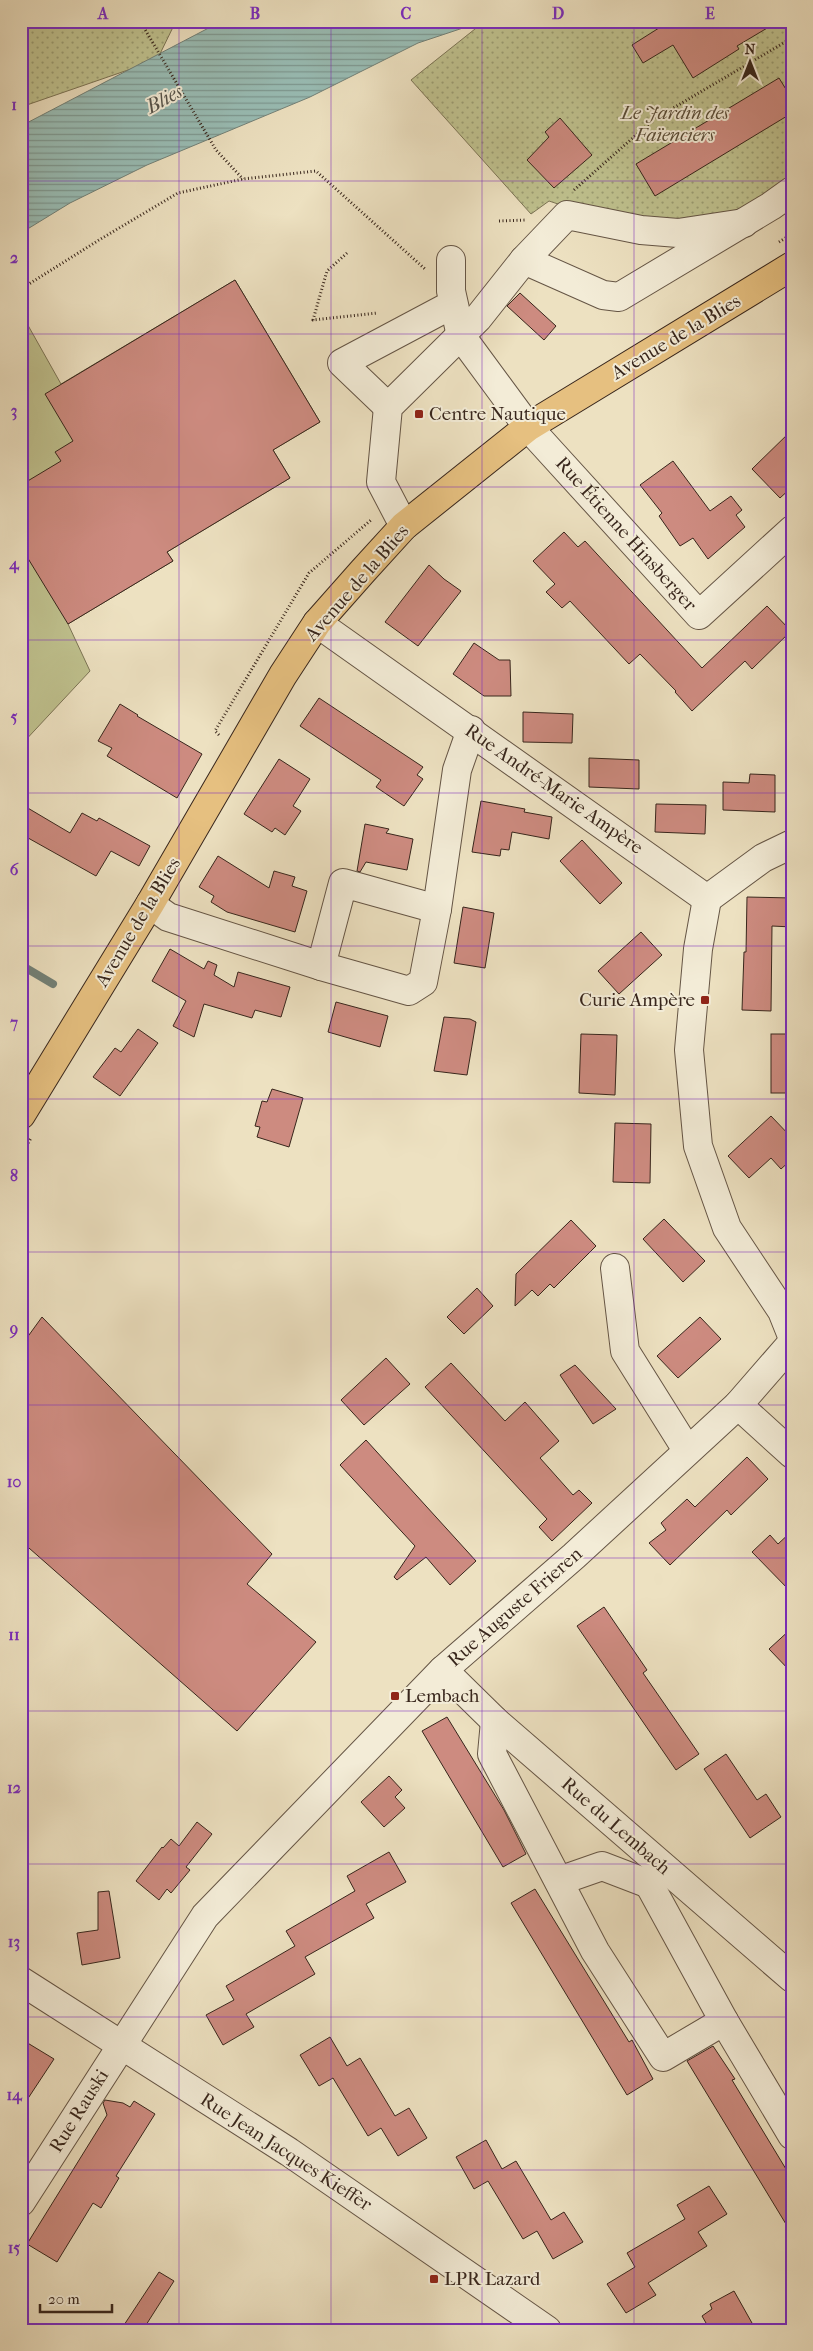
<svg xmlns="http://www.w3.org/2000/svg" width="813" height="2351" font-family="'IM FELL French Canon',serif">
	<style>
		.grass { fill: #bfc18e; stroke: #7c7455 }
		.park { fill: url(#park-dots); stroke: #7c7455 }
		.water { fill: url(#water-rules); stroke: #728178 }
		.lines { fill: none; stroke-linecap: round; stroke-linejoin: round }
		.stream { stroke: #728178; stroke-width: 8 }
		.building { fill: #cd8b80; stroke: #38261c }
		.minor-casing { stroke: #655545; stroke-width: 30 }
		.major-casing { stroke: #38261c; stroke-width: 30 }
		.path { stroke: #38261c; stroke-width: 3; stroke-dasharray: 1 2.5; stroke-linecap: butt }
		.minor { stroke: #f3ecd7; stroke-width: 28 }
		.major { stroke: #e6c080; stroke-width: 28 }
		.grid { fill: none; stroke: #7b2cbf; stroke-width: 1; stroke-opacity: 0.55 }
		.poi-dot { fill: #8f2418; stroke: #f3ecd7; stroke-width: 2 }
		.labels { text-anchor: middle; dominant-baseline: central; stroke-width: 4; stroke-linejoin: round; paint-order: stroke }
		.park-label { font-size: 19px; font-style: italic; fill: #5a4d38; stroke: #f3ecd7 }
		.street-label { font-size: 19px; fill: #38261c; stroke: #f3ecd7 }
		.poi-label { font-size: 19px; fill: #38261c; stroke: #f3ecd7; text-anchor: start }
		.water-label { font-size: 20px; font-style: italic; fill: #55534a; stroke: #f3ecd7 }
		.neatline { fill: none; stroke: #7b2cbf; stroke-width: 2 }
		.grid-label { font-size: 16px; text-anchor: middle; font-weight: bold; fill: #7b2cbf }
	</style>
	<defs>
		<pattern id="park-dots" width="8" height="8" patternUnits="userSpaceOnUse" patternTransform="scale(1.25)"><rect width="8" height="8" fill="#bfc18e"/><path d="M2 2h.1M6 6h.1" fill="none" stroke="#9c9d73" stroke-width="1.8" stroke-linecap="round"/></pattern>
		<pattern id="water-rules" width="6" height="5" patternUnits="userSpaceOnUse" patternTransform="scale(1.25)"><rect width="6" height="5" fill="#99bdb5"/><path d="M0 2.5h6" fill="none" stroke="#7e9992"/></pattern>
	</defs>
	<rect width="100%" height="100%" fill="#ede1c1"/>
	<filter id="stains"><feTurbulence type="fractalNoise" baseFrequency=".004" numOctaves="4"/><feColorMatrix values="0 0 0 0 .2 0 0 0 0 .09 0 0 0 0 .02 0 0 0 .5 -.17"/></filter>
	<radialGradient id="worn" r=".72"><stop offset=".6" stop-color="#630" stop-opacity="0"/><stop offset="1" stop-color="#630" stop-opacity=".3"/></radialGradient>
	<polygon class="grass" points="235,280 320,422 273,450 290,478 167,552 173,561 68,624 90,671 21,745 21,322 25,320 61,384"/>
	<g class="park">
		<polygon points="21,21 176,21 157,60 21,107"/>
		<polygon points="485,21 792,21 792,181 741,215 676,228 582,212 549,201 531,214 411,80"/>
	</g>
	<polygon class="water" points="222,21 484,21 418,43 310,97 147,165 70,203 21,233 21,126"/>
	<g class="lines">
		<polyline class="stream" points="21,965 53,984"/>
	</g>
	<g class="building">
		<polygon points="670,21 779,21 737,46 739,49 693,78 673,45 643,63 632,45"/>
		<polygon points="779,78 792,99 792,113 655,196 636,164"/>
		<polygon points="560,118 592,155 554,188 527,160 549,137 545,132"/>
		<polygon points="235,280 320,422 273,450 290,478 167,552 173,561 68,624 21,547 21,485 61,461 55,452 73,441 45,394"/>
		<polygon points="520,293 556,326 544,340 507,306"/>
		<polygon points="792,430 792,487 780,498 752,469"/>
		<polygon points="673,461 710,511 731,496 742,510 736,515 745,527 708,559 693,538 680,546 659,516 662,513 640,485"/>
		<polygon points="564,532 578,547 585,541 702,668 767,606 791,631 752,669 745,661 692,711 675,692 676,691 640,654 629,664 570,601 562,608 546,592 555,584 533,561"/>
		<polygon points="429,565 444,579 461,591 418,646 385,622"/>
		<polygon points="474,643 499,660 510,660 511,696 484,696 453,674"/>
		<polygon points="319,698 423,767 417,775 423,779 404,806 376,787 381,780 300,726"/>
		<polygon points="120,704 138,715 137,716 202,754 177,798 107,756 112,748 98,741"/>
		<polygon points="523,712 573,714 572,743 523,742"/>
		<polygon points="589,758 639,760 639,789 589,787"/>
		<polygon points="279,759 310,779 293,806 301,811 285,835 275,828 272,832 244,814"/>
		<polygon points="750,774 775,775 775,812 723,810 723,782 749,783"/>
		<polygon points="481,801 525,809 524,812 552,817 549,839 512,832 509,850 501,849 500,856 472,852"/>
		<polygon points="21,804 70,833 82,813 97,821 99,818 150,846 139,866 111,851 96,876 21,834"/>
		<polygon points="656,804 706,805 705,834 655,832"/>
		<polygon points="365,824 389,829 386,833 413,839 407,870 366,862 360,872 357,871"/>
		<polygon points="582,840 622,883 600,904 560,861"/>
		<polygon points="218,856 269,888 274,871 295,877 292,886 307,891 295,932 227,912 211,902 214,896 199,887"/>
		<polygon points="747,897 792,898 792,927 772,926 771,1011 742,1010 744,952 746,952"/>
		<polygon points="463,907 494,913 485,968 454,963"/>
		<polygon points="641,932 662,955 619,994 598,971"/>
		<polygon points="170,949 204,969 208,961 217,965 214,975 234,987 238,972 290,987 281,1017 255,1010 252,1018 204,1004 194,1037 173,1026 186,1001 152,981"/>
		<polygon points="336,1002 388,1016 380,1047 328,1032"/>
		<polygon points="444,1017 470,1019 476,1022 467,1075 434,1071"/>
		<polygon points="138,1029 158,1043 120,1096 93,1077 115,1048 121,1052"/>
		<polygon points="581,1034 617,1035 615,1095 579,1093"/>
		<rect x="771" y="1034" width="21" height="59"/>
		<polygon points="272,1089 303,1098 289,1147 257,1137 260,1127 255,1126 262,1101 267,1102"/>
		<polygon points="771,1116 792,1138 792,1159 781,1169 771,1158 749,1178 728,1156"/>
		<polygon points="615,1123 651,1124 650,1183 613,1182"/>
		<polygon points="664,1219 705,1261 683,1282 643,1239"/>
		<polygon points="571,1220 596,1246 554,1288 550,1284 538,1296 532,1290 515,1306 516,1274"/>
		<polygon points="477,1288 493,1306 464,1334 447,1317"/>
		<polygon points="42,1317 272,1554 247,1584 316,1642 237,1731 21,1541 21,1346"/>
		<polygon points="700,1317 721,1339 678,1378 657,1356"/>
		<polygon points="386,1358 410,1384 364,1425 341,1400"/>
		<polygon points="451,1363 505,1421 525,1402 559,1441 540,1458 573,1495 579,1490 592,1503 552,1541 539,1527 547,1519 425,1387"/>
		<polygon points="575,1365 616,1409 593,1424 560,1375"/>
		<polygon points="366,1440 476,1561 450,1585 426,1557 397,1580 394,1577 415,1546 340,1465"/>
		<polygon points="747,1457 768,1479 731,1515 727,1510 670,1565 649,1543 666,1530 661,1523 687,1499 695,1507"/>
		<polygon points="792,1531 792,1593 752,1552 770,1535 778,1544"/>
		<polygon points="604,1607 647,1670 643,1673 699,1754 676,1770 577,1626"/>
		<polygon points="792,1628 792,1673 769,1649"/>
		<polygon points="447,1717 504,1810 526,1854 503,1867 422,1731"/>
		<polygon points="726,1754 757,1800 766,1794 781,1817 750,1838 704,1769"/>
		<polygon points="389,1776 402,1790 395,1797 405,1808 384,1827 361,1802"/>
		<polygon points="197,1822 212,1834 186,1867 190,1870 171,1893 167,1889 159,1900 136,1881 162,1847 163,1848 171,1839 179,1846"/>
		<polygon points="389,1852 406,1882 366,1904 374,1918 305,1957 315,1974 246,2014 254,2027 223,2045 206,2015 234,2000 226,1986 295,1946 286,1931 355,1891 347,1876"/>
		<polygon points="535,1889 629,2042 632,2040 653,2079 627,2095 511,1903"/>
		<polygon points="109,1891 120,1958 82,1965 77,1933 98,1930 98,1892"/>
		<polygon points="330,2037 347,2066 360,2058 395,2116 409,2108 427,2138 398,2156 381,2128 368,2136 333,2078 319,2086 300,2055"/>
		<polygon points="21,2039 54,2059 21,2109"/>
		<polygon points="713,2046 735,2079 732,2080 792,2179 792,2234 687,2061"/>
		<polygon points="105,2100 123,2103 130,2107 134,2101 155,2114 116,2176 119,2178 101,2208 93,2203 57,2262 27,2244 107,2115 103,2103"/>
		<polygon points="486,2140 502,2169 516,2161 551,2220 564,2212 583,2242 553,2259 537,2231 523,2239 488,2181 474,2189 456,2157"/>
		<polygon points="709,2186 727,2214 698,2232 707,2246 648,2283 656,2295 626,2313 607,2284 635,2267 627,2253 685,2219 677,2205"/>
		<polygon points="159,2272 174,2281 146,2325 124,2325"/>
		<polygon points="734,2291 752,2323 740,2330 710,2330 702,2316 712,2309 710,2304"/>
	</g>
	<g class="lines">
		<defs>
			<g id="minor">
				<polyline points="451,260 451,291 461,336 528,427 699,615 792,530"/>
				<polyline points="524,260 603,295 619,297 771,206 792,191"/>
				<polyline points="388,407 342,363 453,304"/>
				<polyline points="404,526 381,482 388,407 478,318 524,260 567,215 641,230 678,233 744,223"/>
				<polyline points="317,623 707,899 763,858 792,844"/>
				<polyline points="707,899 698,949 689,1050 698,1146 727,1228 782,1311 792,1336"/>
				<polyline points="150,904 168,917 321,966 409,991 423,982 437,909 457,770 471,730"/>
				<polyline points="321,966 343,883 437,909"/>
				<polyline points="615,1268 625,1351 687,1450"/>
				<polyline points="738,1405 792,1454"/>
				<polyline points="443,1670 495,1721 792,1978"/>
				<polyline points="495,1721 492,1754 595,1951 663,2057 724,2021 649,1884 664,1868"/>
				<polyline points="559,1881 602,1866 649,1884"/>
				<polyline points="21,1981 289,2152 547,2330"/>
				<polyline points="724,2021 792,2135"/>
				<polyline points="21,2202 205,1916 443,1670 574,1556 738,1405 792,1343"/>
			</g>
			<polyline id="major" points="21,1115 150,904 283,675 317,623 363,571 404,526 528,427 792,266"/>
		</defs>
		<use href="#minor" class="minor-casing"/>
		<use href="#major" class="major-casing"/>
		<g class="path">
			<polyline points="140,21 216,150 243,179"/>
			<polyline points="574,190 653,120 792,38"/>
			<polyline points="499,221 527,220"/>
			<polyline points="779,242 792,234"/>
			<polyline points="347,253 327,271 313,320 377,313"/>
			<polyline points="21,289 99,240 178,193 243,179 316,171 425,269"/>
			<polyline points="219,735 215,731 309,573 371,520"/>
			<polyline points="21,1155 31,1138"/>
		</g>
		<use href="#minor" class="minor"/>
		<use href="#major" class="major"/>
	</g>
	<path class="grid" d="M179,21V2330M331,21V2330M482,21V2330M634,21V2330M21,181H792M21,334H792M21,487H792M21,640H792M21,793H792M21,946H792M21,1099H792M21,1252H792M21,1405H792M21,1558H792M21,1711H792M21,1864H792M21,2017H792M21,2170H792"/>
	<g class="poi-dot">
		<rect x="414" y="409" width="10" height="10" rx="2.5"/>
		<rect x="700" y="995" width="10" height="10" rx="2.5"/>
		<rect x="390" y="1691" width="10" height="10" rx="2.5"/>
		<rect x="429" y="2274" width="10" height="10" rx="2.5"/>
	</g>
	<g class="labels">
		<g class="park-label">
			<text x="675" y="113">Le Jardin des<tspan x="675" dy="22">Faïenciers</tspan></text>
		</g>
		<g class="street-label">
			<text transform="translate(676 337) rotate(-31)">Avenue de la Blies</text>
			<text transform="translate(626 534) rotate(48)">Rue Étienne Hinsberger</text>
			<text transform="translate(357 583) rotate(-49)">Avenue de la Blies</text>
			<text transform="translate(554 789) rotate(35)">Rue André-Marie Ampère</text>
			<text transform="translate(138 922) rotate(-59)">Avenue de la Blies</text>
			<text transform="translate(515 1607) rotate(-41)">Rue Auguste Frieren</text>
			<text transform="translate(616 1826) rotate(41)">Rue du Lembach</text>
			<text transform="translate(79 2111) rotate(-58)">Rue Rauski</text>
			<text transform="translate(286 2152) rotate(33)">Rue Jean Jacques Kieffer</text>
		</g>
		<g class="poi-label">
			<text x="429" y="414">Centre Nautique</text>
			<text x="695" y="1000" text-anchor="end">Curie Ampère</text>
			<text x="405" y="1696">Lembach</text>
			<text x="444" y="2279">LPR Lazard</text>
		</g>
		<g class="water-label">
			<text transform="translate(164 99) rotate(-29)">Blies</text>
		</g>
	</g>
	<rect width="813" height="2351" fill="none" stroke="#ede1c1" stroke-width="55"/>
	<g transform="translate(750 62)" stroke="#f3ecd7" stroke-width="4" paint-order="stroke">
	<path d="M0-4L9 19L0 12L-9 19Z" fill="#38261c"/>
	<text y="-8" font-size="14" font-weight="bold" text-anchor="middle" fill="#38261c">N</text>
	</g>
	<path d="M40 2304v8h72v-8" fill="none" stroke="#38261c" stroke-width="2.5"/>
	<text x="48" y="2304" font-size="15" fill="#38261c" stroke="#f3ecd7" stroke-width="4" paint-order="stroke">20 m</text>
	<rect x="28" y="28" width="758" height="2296" class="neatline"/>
	<g class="grid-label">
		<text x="103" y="19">A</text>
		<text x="255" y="19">B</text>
		<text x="406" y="19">C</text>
		<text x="558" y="19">D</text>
		<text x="710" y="19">E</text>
		<text x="14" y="110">1</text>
		<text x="14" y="263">2</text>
		<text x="14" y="416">3</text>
		<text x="14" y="569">4</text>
		<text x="14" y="722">5</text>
		<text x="14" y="875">6</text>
		<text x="14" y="1028">7</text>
		<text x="14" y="1181">8</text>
		<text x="14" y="1334">9</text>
		<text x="14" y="1487">10</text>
		<text x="14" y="1640">11</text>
		<text x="14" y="1793">12</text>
		<text x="14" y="1947">13</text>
		<text x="14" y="2100">14</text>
		<text x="14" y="2253">15</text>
	</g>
	<rect width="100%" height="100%" filter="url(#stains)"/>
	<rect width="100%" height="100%" fill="url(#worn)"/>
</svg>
